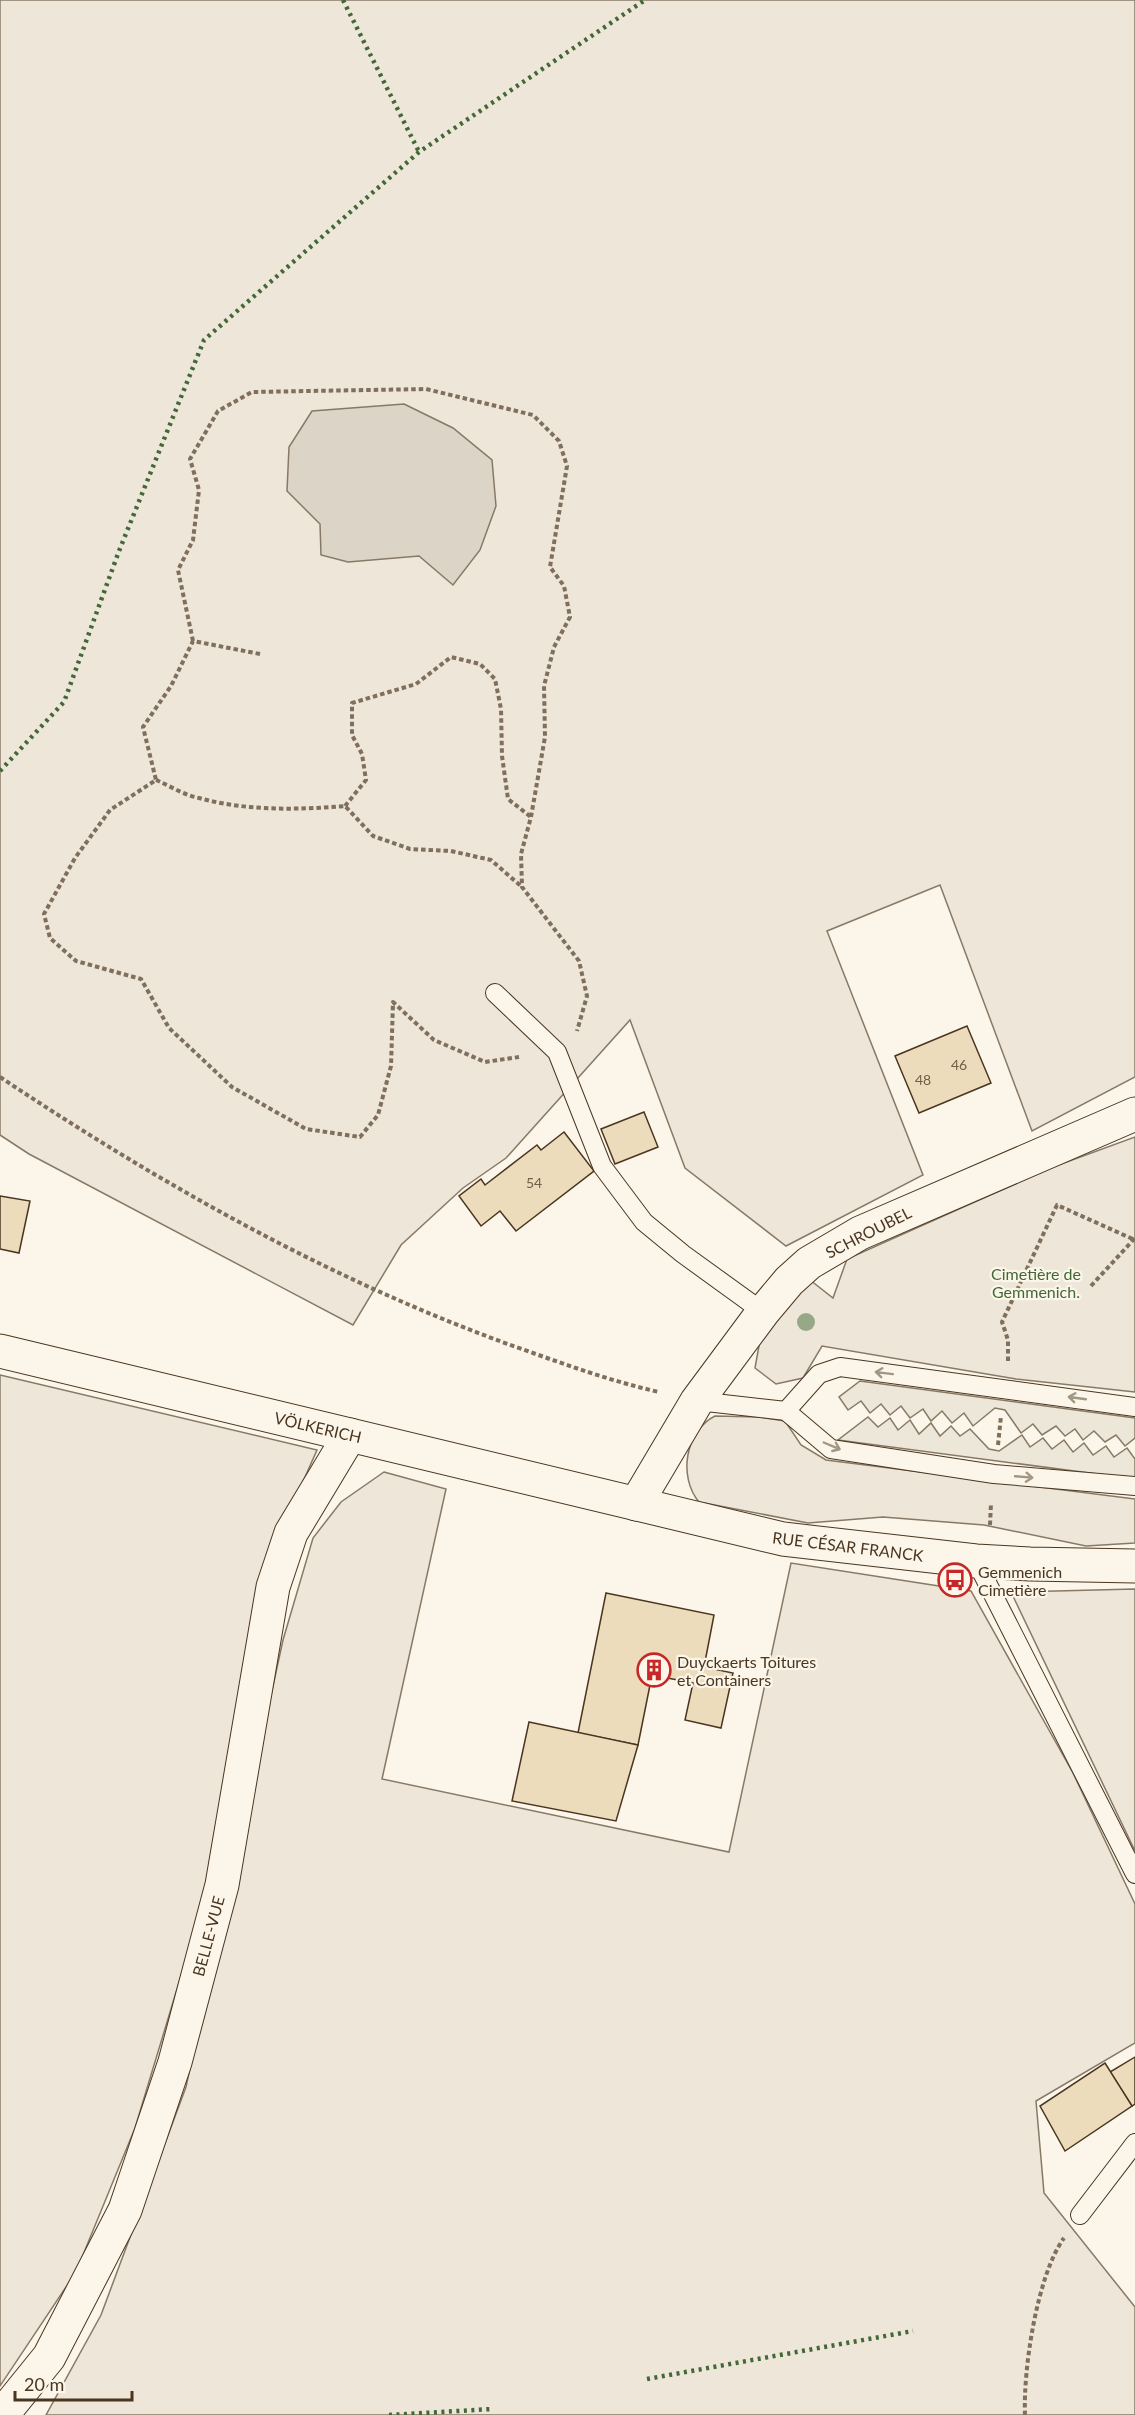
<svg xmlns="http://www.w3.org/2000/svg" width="1135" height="2415" font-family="Lato,sans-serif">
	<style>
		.green { fill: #ede6d9; stroke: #887966; stroke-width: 1.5 }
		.parking { fill: #ede7d9; stroke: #887966; stroke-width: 1.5 }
		.water { fill: #dcd4c6; stroke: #887966; stroke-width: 1.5 }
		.building { fill: #ecdcbc; stroke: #4a3520; stroke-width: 1.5 }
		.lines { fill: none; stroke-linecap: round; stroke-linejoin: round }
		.lane-casing { stroke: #4a3520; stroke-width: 20 }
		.street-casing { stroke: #4a3520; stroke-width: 35 }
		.secondary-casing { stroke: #4a3520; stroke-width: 35 }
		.path { stroke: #7f6f5c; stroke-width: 4; stroke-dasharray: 4.5 3; stroke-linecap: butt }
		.lane { stroke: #fbf6e9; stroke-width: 18 }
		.street { stroke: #fbf6e9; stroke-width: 33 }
		.secondary { stroke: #fbf6e9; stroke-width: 33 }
		.hedge { stroke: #436837; stroke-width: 4.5; stroke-dasharray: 3 4.5; stroke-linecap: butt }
		.tree { fill: #96a887 }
		.oneway { stroke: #a29684 }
		.labels { text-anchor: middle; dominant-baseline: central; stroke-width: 4.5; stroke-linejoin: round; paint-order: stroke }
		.number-label { font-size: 14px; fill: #725f47 }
		.street-label { font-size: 16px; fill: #4a3520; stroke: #fbf6e9 }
		.park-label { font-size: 16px; fill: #436837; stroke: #fbf6e9 }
		.poi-label { font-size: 16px; fill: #4a3520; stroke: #fbf6e9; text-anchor: start }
	</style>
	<rect width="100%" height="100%" fill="#fbf6e9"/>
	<g class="green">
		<polygon points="0,0 1135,0 1135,1077 1032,1131 940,885 827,931 923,1175 786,1246 685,1168 630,1020 506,1158 463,1188 401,1245 353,1325 29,1154 0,1135"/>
		<polygon points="1135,1137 1135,1392 1016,1379 822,1346 803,1378 776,1384 755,1368 760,1340 810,1280 833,1298 847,1259 1053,1167"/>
		<polygon points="0,1375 317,1450 273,1549 213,1870 135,2128 76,2272 0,2386"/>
		<path d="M715,1416L759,1417L785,1421L801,1445L826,1460L1135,1499V1543L1086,1546L984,1525L883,1517L808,1523L699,1502C678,1477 685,1431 715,1416Z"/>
		<polygon points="384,1472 446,1489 382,1779 729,1852 791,1563 971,1591 1073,1773 1135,1904 1135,2043 1036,2101 1044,2193 1135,2307 1135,2415 46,2415 101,2315 186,2087 283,1640 313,1538 341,1502"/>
		<polygon points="1135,1589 1135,1851 1011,1592"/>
	</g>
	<g class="parking">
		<polygon points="860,1381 1135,1418 1135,1438 1125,1446 1116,1435 1105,1442 1094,1431 1083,1440 1075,1429 1065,1436 1056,1426 1042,1435 1033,1424 1021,1433 1005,1410 995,1408 973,1426 964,1413 952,1423 942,1411 931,1421 923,1409 910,1418 901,1406 890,1415 881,1404 870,1413 861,1401 848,1410 839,1397"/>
		<polygon points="868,1417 878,1427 890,1418 898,1430 910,1420 919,1434 931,1423 940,1436 951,1426 960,1436 970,1429 989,1449 999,1451 1022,1435 1030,1447 1043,1438 1052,1449 1064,1440 1073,1452 1084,1443 1093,1455 1106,1446 1114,1457 1127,1448 1135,1459 1135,1479 838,1440"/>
	</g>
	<polygon class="water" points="404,404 453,428 492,460 496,506 480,550 453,585 419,556 348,562 321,555 320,524 287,491 289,447 312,411"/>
	<g class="building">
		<polygon points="967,1026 991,1083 919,1113 895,1056"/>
		<polygon points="644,1112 658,1147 615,1164 601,1129"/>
		<polygon points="564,1132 594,1171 516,1231 500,1211 481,1226 459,1196 481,1179 485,1185 537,1145 541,1150"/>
		<polygon points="0,1196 30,1201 19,1253 0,1249"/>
		<polygon points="606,1593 714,1615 704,1667 733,1673 721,1728 685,1720 693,1683 652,1675 638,1745 578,1733"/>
		<polygon points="529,1722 638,1745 616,1821 512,1801"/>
		<polygon points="1135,2057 1135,2104 1132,2106 1110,2072"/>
		<polygon points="1105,2063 1132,2106 1065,2151 1040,2106"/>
	</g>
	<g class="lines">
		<defs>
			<g id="lane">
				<polyline points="495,993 557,1052 602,1166 644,1222 683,1254 763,1312"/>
				<polyline points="697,1401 786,1411 831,1449 994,1474 1135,1486"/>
				<polyline points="786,1411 819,1374 840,1367 1135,1407"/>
				<polyline points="976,1561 1135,1874"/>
				<polyline points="1080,2215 1135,2143"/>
			</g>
			<g id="street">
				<polyline points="636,1504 697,1401 763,1312 789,1281 809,1263 860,1233 1135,1114"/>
				<polyline points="2,2415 49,2357 125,2210 175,2062 222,1885 273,1587 291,1533 350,1435"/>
			</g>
			<polyline id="secondary" points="0,1351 783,1539 976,1561 1030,1564 1135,1566"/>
		</defs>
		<use href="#lane" class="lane-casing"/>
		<use href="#street" class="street-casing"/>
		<use href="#secondary" class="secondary-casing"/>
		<g class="path">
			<polyline points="193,641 178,570 193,540 199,490 190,459 218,411 252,392 426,389 533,415 559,441 567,466 550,567 564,586 570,617 554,647 544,686 545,737 531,817 521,854 522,887 579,961 587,996 577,1031"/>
			<polyline points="260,654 193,641 171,686 143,727 156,780 110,810 75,858 44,914 50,938 76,961 141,979 169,1028 232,1087 306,1129 360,1137 378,1115 391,1066 393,1002 434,1040 485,1062 519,1057"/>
			<path d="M156,780C170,786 184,795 199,798C246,811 297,810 345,806L373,836L410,849L451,851L491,860L522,887"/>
			<polyline points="345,806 366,780 362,754 352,735 352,703 416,684 451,657 480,664 495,679 501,709 502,756 508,799 531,817"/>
			<path d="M0,1077C162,1185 332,1281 516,1347C564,1364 610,1381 659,1392"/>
			<polyline points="1091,1286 1135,1238"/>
			<polyline points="1008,1361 1008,1340 1002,1322 1057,1205 1135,1240"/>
			<polyline points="998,1445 1001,1416"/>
			<polyline points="990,1525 991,1503"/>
			<path d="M1025,2415C1023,2370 1037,2275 1064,2238"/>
		</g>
		<use href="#lane" class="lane"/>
		<use href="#street" class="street"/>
		<use href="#secondary" class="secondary"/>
		<g class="hedge">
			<polyline points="343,0 419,152"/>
			<polyline points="0,771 64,702 119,551 204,340 419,152 645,0"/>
			<polyline points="647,2379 913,2331"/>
			<polyline points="389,2415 492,2409"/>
		</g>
	</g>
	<circle class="tree" cx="806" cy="1322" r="9"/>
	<defs><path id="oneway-shaft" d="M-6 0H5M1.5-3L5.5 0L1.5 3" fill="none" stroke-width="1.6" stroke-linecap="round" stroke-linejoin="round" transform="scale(1.5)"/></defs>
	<g class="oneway">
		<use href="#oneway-shaft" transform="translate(884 1373) rotate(-173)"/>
		<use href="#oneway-shaft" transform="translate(1077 1398) rotate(-172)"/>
		<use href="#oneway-shaft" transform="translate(832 1446) rotate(23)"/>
		<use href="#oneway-shaft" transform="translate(1024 1477) rotate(5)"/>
	</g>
	<defs>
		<symbol id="bus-ring" viewBox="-11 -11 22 22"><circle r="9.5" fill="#fbf6e9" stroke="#c62828" stroke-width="1.5"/><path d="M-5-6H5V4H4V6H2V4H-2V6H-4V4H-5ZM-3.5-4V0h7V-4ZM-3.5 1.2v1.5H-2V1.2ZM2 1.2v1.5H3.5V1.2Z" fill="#c62828"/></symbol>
		<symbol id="building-ring" viewBox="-11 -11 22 22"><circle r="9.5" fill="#fbf6e9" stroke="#c62828" stroke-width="1.5"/><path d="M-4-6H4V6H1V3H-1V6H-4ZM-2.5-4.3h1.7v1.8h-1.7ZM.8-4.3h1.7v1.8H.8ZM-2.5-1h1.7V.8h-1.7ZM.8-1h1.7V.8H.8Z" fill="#c62828"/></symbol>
	</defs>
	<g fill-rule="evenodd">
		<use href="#bus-ring" x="936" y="1561" width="38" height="38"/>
		<use href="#building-ring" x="635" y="1651" width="38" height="38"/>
	</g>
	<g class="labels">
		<g class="number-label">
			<text x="959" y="1064">46</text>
			<text x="923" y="1079">48</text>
			<text x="534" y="1182">54</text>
		</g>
		<g class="street-label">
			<text transform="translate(868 1232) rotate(-27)">SCHROUBEL</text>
			<text transform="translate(318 1427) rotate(13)">VÖLKERICH</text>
			<text transform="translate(848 1546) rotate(7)">RUE CÉSAR FRANCK</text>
			<text transform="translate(208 1936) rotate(-75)">BELLE-VUE</text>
		</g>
		<g class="park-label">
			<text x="1036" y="1273">Cimetière de<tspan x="1036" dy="18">Gemmenich.</tspan></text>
		</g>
		<g class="poi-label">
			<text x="978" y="1571">Gemmenich<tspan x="978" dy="18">Cimetière</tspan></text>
			<text x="677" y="1661">Duyckaerts Toitures<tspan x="677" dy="18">et Containers</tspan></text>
		</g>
	</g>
	<path d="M15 2391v9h117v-9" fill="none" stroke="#4a3520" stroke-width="3"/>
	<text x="24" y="2391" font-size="18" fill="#4a3520" stroke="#fbf6e9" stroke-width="4.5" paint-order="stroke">20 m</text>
</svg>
